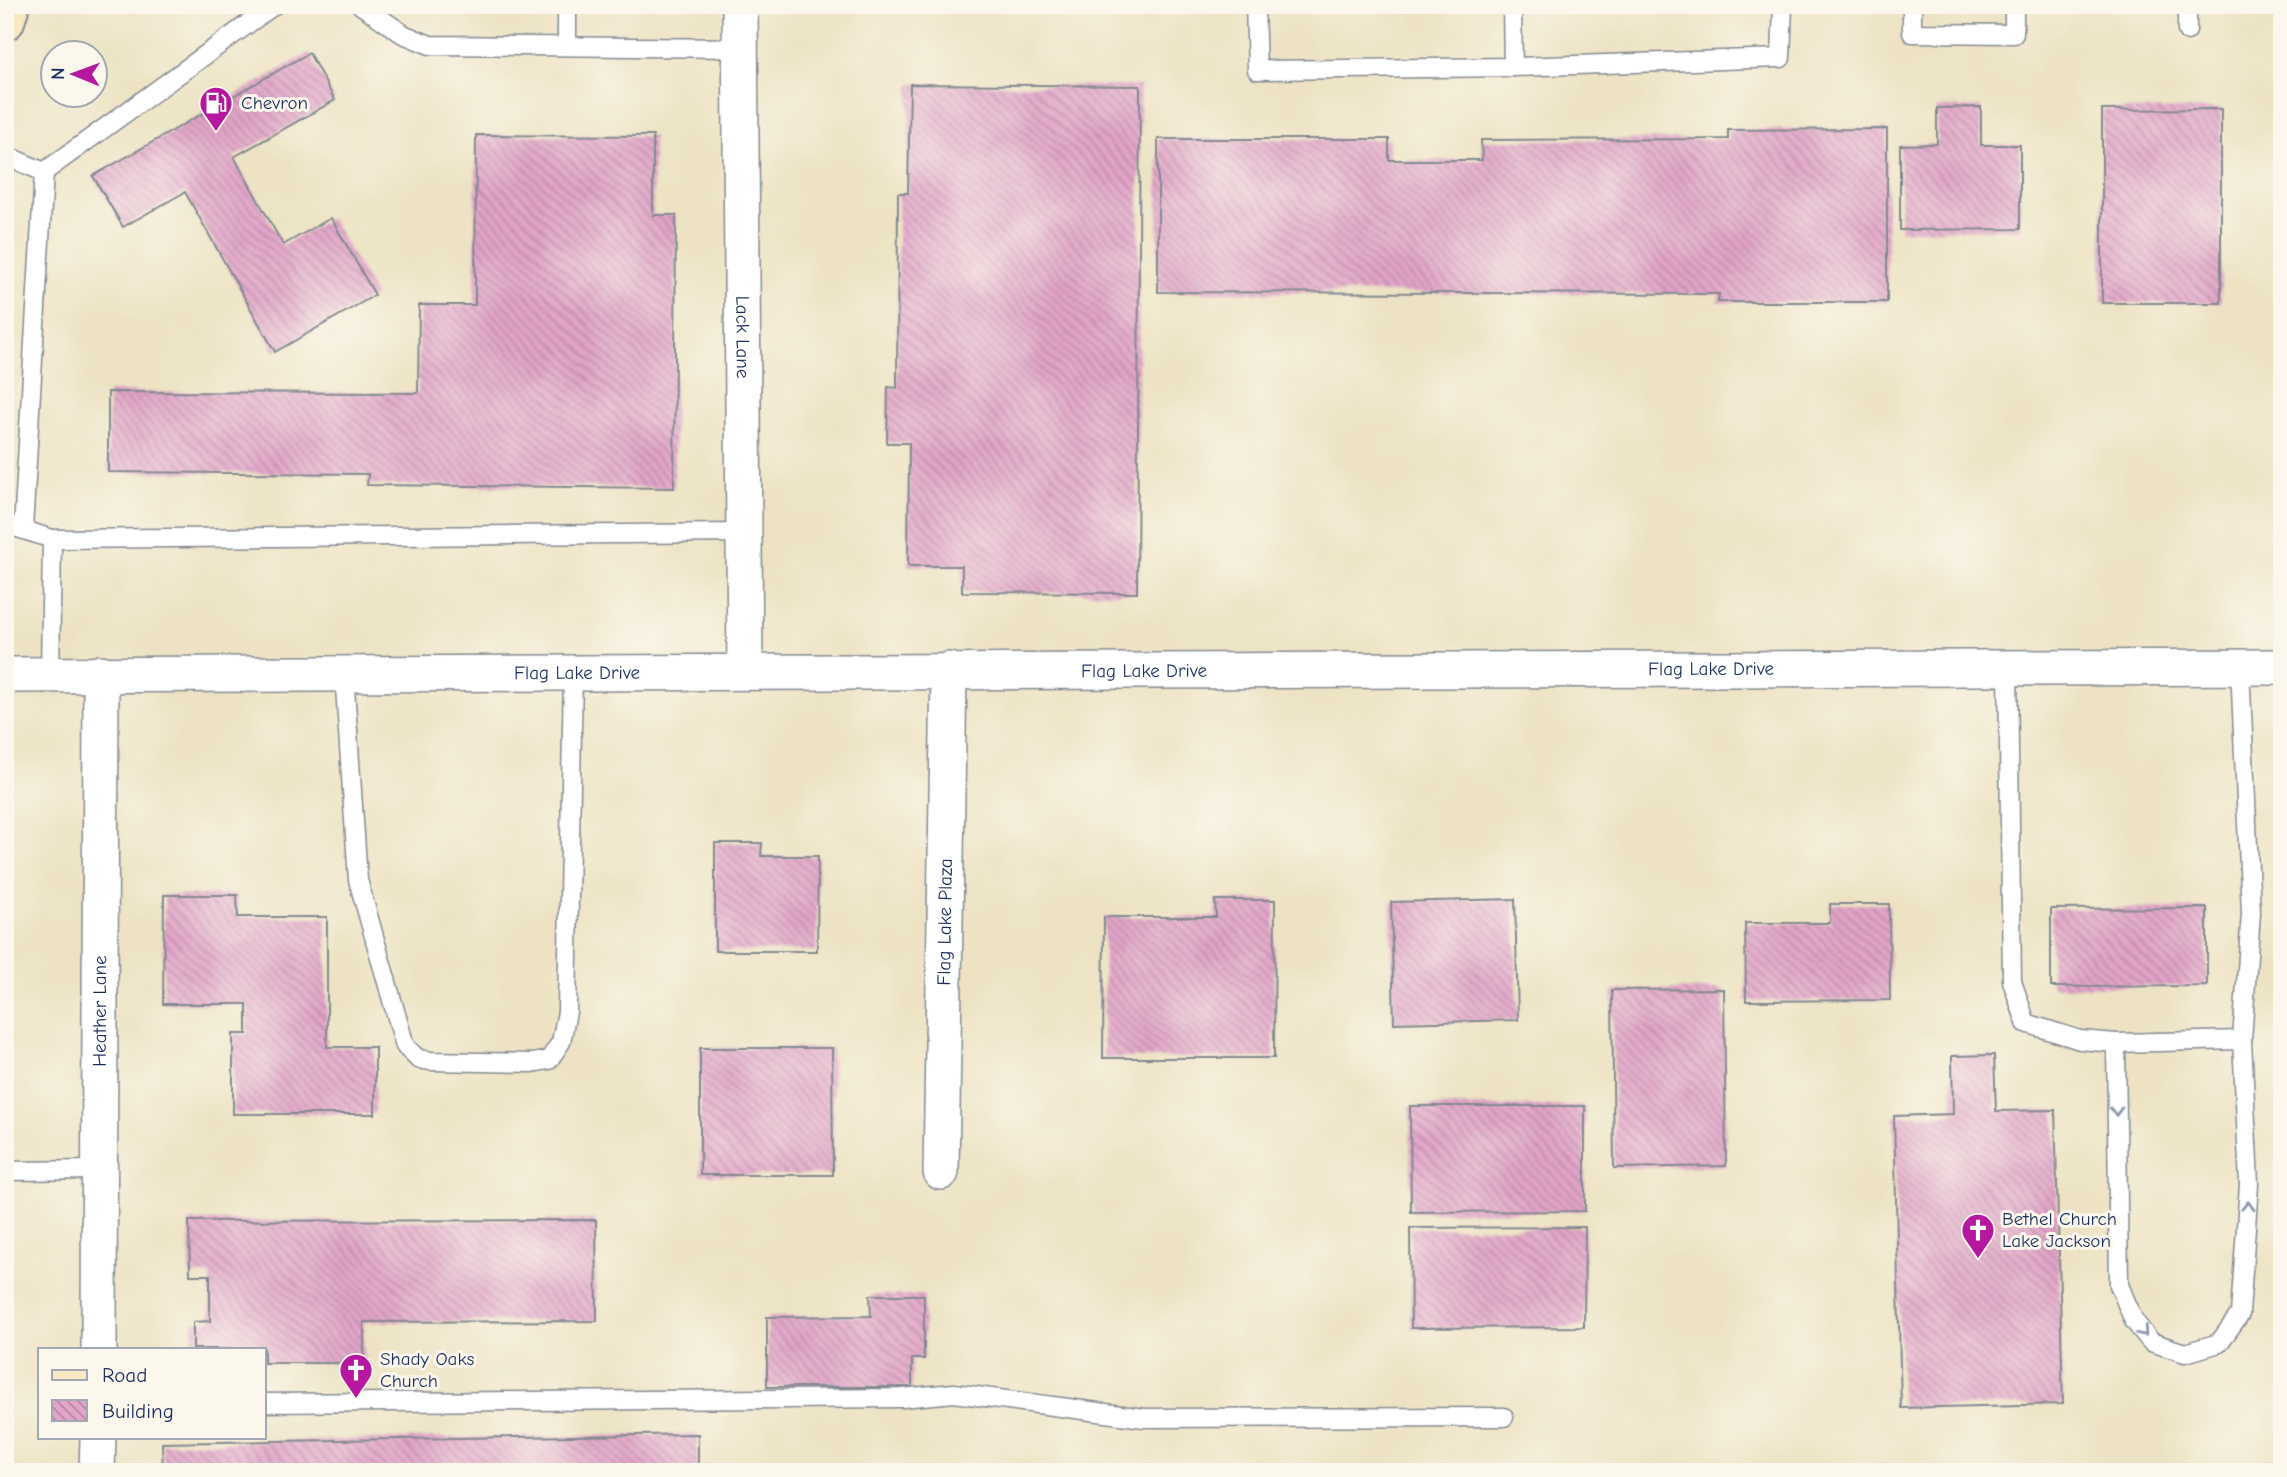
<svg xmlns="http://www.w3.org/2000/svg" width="2287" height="1477" font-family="'Comic Neue',sans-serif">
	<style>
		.building { fill: url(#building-back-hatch) }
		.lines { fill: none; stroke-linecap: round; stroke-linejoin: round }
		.lane-casing { stroke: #848991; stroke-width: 21 }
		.street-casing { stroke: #848991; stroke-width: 38 }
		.secondary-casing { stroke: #848991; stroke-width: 42 }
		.lane { stroke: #fff; stroke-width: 18 }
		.street { stroke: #fff; stroke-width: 35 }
		.secondary { stroke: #fae7c3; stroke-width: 38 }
		.oneway { stroke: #8d97ae }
		.labels { text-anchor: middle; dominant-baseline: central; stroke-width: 6; stroke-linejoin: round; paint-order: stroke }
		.poi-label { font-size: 19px; fill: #1b2f5e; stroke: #fbf7ec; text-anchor: start }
		.street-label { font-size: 19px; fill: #1b2f5e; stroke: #fbf7ec }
	</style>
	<defs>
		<pattern id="building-back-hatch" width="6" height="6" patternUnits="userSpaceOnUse" patternTransform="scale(1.75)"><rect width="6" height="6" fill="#e2a4c7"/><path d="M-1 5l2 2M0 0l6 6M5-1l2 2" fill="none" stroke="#b686a5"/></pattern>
	</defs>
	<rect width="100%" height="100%" fill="#fbf7ec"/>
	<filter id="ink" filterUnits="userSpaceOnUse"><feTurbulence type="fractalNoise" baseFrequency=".0143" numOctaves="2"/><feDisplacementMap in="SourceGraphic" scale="14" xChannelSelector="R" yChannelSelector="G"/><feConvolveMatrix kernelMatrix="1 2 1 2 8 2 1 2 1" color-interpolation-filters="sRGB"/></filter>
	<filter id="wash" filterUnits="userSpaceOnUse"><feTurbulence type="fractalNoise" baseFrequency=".00686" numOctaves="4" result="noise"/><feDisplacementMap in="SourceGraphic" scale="28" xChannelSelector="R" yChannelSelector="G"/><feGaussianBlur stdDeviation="1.57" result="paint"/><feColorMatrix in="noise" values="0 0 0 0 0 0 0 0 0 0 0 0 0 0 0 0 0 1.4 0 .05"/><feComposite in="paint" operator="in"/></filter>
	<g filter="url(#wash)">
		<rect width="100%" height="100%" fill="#ede3c4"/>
		<g id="blocks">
			<g class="building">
				<polygon points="309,53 335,100 234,157 283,245 331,218 375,295 275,352 185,192 123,227 93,176"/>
				<polygon points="910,84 1140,86 1137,593 962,592 962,566 908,566 909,443 887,443 888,387 897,388 898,193 908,193"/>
				<polygon points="1981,107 1981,145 2020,145 2020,229 1900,230 1900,145 1937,144 1937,108"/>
				<polygon points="2221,109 2221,303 2102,303 2102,110"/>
				<polygon points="1887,129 1887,302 1718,302 1719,294 1158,292 1158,139 1389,139 1389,160 1482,160 1481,140 1728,139 1728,130"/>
				<polygon points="476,135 653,136 653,215 676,215 674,488 367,485 368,474 108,472 108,392 418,393 419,305 475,305"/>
				<polygon points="715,843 762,843 761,856 818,856 817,951 715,951"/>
				<polygon points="164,895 237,895 238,917 327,917 327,1047 375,1047 375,1114 233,1114 233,1034 247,1034 247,1004 163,1004"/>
				<polygon points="1515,899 1518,1020 1394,1023 1391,902"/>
				<polygon points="1215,900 1275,900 1274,1058 1103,1058 1104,917 1216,917"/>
				<polygon points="1830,904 1889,904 1890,1000 1746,1001 1745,923 1830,923"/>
				<polygon points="2207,908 2207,986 2051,987 2051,909"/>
				<polygon points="1724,989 1726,1166 1614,1168 1612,990"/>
				<polygon points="700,1048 832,1048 833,1175 700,1175"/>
				<polygon points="1994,1055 1996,1111 2055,1110 2063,1404 1901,1408 1894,1116 1953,1114 1952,1056"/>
				<polygon points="1410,1106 1585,1106 1585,1211 1411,1212"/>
				<polygon points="596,1220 597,1321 364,1322 364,1363 264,1363 264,1349 193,1349 193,1322 210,1321 210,1275 190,1275 189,1221"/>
				<polygon points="1585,1227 1584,1327 1411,1328 1410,1228"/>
				<polygon points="870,1295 924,1295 924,1359 912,1359 912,1387 767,1387 767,1317 871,1316"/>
				<polygon points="698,1434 698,1472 163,1472 162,1443"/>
			</g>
		</g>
	</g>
	<g filter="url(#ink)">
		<use href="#blocks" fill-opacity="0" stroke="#848991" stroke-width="2"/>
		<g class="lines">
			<defs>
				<g id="lane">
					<polyline points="361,5 403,34 430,45 741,48"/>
					<polyline points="1255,5 1257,70 1513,67 1512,5"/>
					<polyline points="1912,5 1912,33 2014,34 2014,5"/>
					<polyline points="2187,31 2187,5"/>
					<polyline points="567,46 567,5"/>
					<polyline points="1513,67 1781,58 1783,5"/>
					<polyline points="5,155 44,172 23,529"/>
					<polyline points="44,172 274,5"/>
					<polyline points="5,524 52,539 744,533"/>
					<polyline points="2008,668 2012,981 2026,1023 2080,1040 2116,1043 2242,1040 2251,913 2240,667"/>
					<polyline points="344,672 358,880 405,1046 418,1059 431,1061 532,1063 549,1060 561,1042 567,1012 573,672"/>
					<polyline points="50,674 52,539"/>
					<polyline points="2116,1043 2119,1285 2134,1321 2151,1342 2185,1353 2219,1343 2240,1314 2249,1184 2242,1040"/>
					<polyline points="5,1171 100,1170"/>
					<polyline points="264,1403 902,1398 954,1393 1144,1418 1504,1417"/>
				</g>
				<g id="street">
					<path id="s1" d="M740,5L745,671"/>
					<path id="s2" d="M5,675L2282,667"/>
					<path id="s3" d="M941,1172L949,670"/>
					<path id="s4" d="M99,1349L101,673"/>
					<polyline points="97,1472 98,1437"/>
				</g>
				<polyline id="secondary" points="5,21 10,5"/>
			</defs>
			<use href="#lane" class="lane-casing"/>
			<use href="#street" class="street-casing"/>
			<use href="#secondary" class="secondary-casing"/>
			<use href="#lane" class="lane"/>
			<use href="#street" class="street"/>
			<use href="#secondary" class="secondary"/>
		</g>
		<defs><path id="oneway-chevron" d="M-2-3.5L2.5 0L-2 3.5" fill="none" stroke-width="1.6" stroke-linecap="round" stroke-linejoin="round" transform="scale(1.75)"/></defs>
		<g class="oneway">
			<use href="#oneway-chevron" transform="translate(2116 1111) rotate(89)"/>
			<use href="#oneway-chevron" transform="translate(2248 1206) rotate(-88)"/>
			<use href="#oneway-chevron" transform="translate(2143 1332) rotate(49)"/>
		</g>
	</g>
	<defs>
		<symbol id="fuel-pin" viewBox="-11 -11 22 30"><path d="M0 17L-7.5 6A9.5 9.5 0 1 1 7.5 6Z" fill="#b5179e" stroke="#fbf7ec"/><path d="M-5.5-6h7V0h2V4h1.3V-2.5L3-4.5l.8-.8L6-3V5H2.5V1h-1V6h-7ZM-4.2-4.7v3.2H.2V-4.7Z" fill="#fff"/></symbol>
		<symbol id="church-pin" viewBox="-11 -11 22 30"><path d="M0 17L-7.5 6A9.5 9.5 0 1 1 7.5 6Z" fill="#b5179e" stroke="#fbf7ec"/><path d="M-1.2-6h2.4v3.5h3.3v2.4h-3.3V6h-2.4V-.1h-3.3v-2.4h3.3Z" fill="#fff"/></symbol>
	</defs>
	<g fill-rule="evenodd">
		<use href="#fuel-pin" x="197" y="84" width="38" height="52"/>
		<use href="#church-pin" x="1959" y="1211" width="38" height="52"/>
		<use href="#church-pin" x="337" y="1351" width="38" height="52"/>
	</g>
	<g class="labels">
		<g class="poi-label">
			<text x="241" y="103">Chevron</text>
			<text x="2002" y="1219">Bethel Church<tspan x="2002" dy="22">Lake Jackson</tspan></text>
			<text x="380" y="1359">Shady Oaks<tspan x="380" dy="22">Church</tspan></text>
		</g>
		<g class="street-label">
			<text stroke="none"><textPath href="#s1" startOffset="332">Lack Lane</textPath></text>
			<text stroke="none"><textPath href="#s2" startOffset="1706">Flag Lake Drive</textPath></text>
			<text stroke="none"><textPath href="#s2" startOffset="1139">Flag Lake Drive</textPath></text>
			<text stroke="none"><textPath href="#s2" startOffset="572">Flag Lake Drive</textPath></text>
			<text stroke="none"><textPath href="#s3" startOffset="250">Flag Lake Plaza</textPath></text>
			<text stroke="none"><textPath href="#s4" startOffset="338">Heather Lane</textPath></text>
		</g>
	</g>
	<rect width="2287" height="1477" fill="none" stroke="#fbf7ec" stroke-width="28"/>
	<rect x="38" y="1348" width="228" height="91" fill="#fbf7ec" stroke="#a1a7b3" stroke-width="2"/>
	<rect x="52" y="1370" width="35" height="10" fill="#fae7c3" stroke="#a1a7b3" stroke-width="2"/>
	<text x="102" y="1382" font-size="21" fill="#1b2f5e">Road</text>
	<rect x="52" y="1400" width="35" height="21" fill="url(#building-back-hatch)" stroke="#a1a7b3" stroke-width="2"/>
	<text x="102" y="1418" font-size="21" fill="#1b2f5e">Building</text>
	<g transform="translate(74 74) rotate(271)"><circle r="33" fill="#fbf7ec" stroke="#a1a7b3" stroke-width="2"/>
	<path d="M0-5L12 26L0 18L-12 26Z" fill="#b5179e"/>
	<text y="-10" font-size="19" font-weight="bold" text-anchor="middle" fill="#1b2f5e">N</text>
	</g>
</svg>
